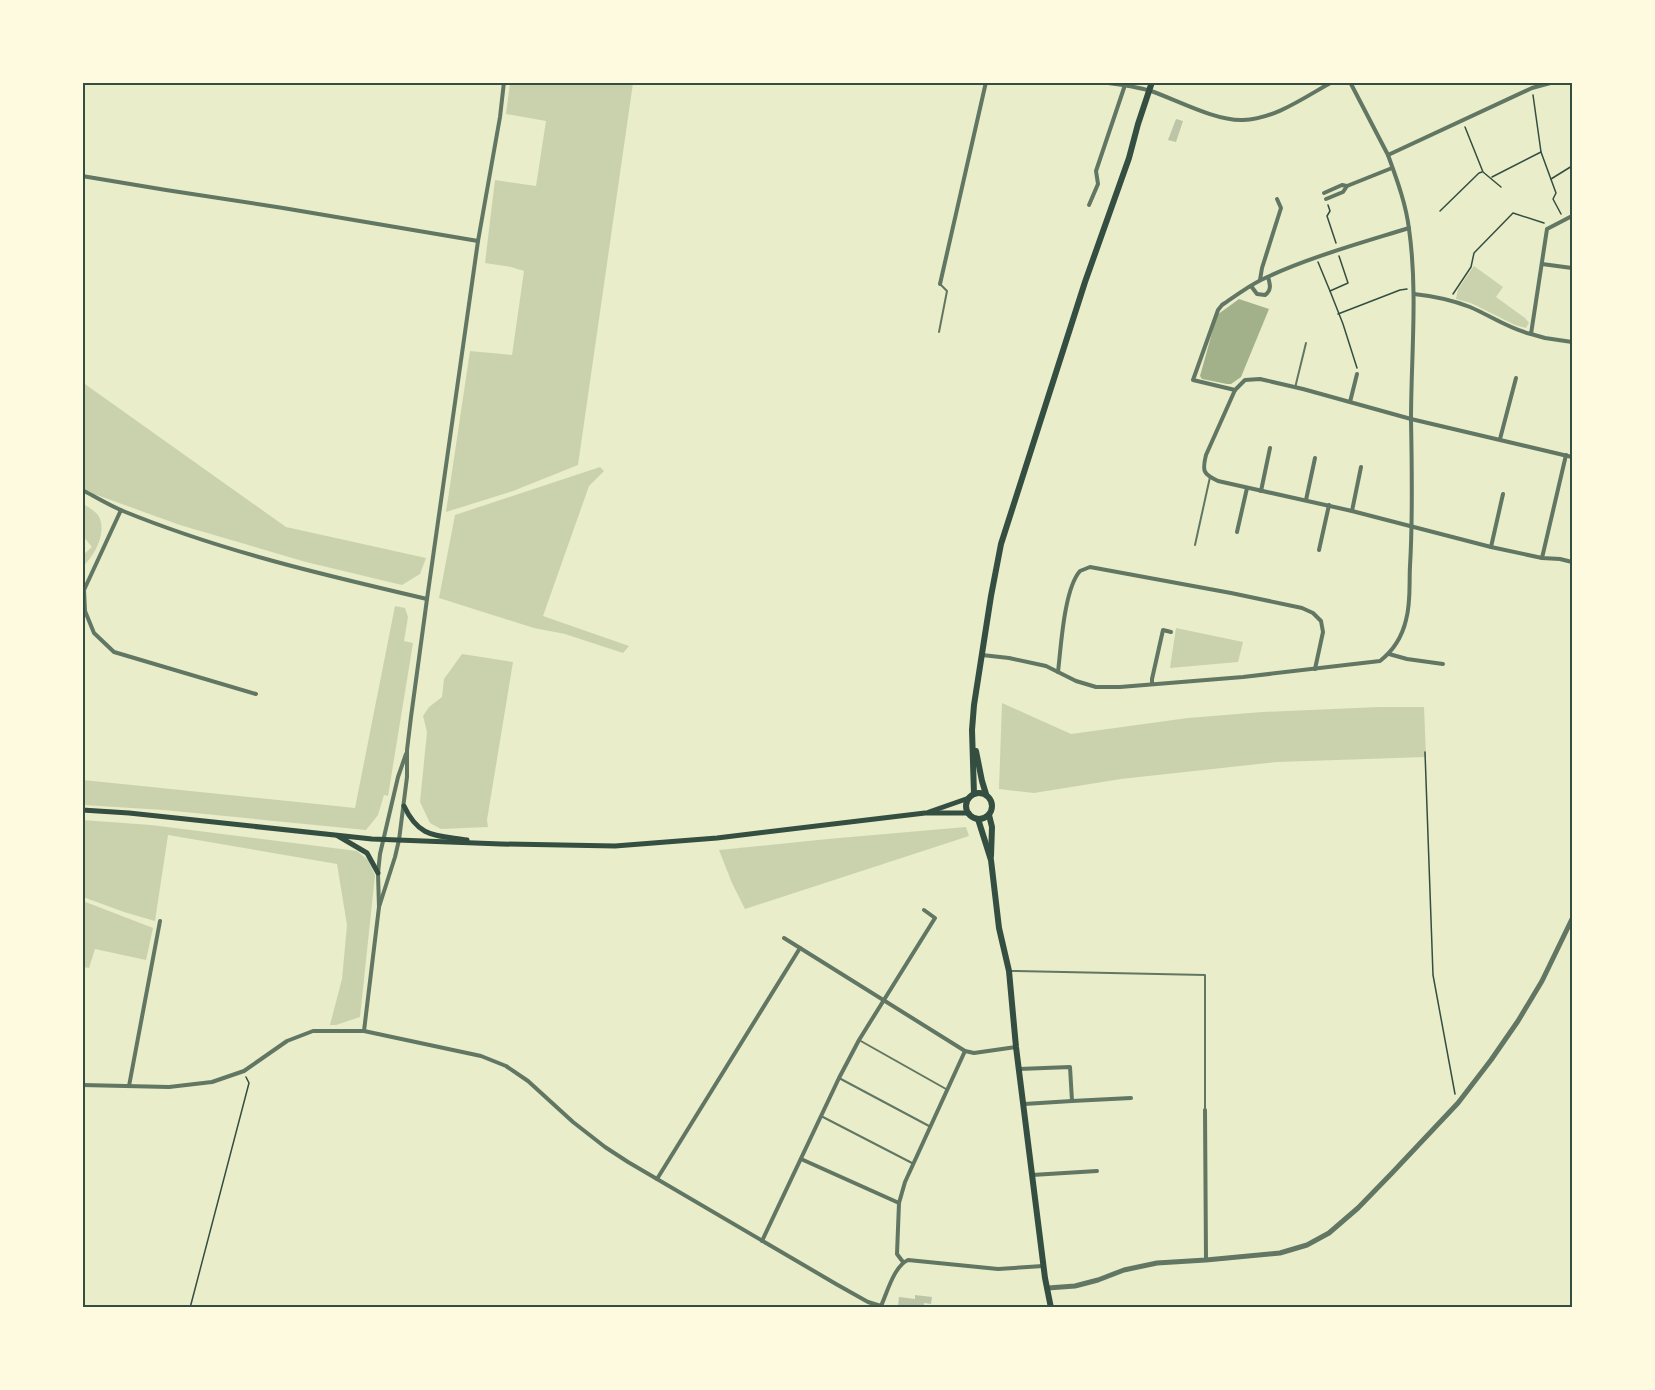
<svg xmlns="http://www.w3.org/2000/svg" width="1655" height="1390" font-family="'Sofia Sans Condensed',sans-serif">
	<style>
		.green { fill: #cad2ad }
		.water { fill: #a3b18a }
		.building { fill: #bcc5a7 }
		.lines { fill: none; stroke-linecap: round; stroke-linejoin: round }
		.path { stroke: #344e41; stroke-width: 1.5 }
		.service { stroke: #617663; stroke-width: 2 }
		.minor { stroke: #617663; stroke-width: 4 }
		.tertiary { stroke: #617663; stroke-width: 5 }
		.secondary { stroke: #344e41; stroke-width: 5 }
		.primary { stroke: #344e41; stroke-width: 6 }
		.neatline { fill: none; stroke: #344e41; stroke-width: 2 }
	</style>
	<rect width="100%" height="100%" fill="#e9edc9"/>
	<g class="green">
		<polygon points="510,83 633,83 578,465 513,491 446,512 470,351 512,355 524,271 511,267 485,263 495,180 536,186 546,121 506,114"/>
		<polygon points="1474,266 1503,287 1496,297 1525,318 1529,323 1526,328 1515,325 1471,303 1456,299 1458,289"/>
		<polygon points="82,382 286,527 426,558 420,574 402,585 306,562 180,525 83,490"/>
		<polygon points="600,467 604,471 589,486 543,616 629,646 623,653 565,634 534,628 439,598 455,515"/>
		<path d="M83,504C88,507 94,510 98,515C108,531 95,555 83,566V555L92,547L83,536Z"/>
		<polygon points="395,606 405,608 408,617 404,641 413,643 388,796 384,795 378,815 366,830 164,810 83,805 83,780 355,808"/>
		<polygon points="1176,628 1243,642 1238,662 1170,668"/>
		<polygon points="462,654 513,662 487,820 488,827 441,829 430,823 420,802 427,732 423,716 429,707 442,697 444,679"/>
		<polygon points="1002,703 1071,734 1188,718 1262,712 1379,707 1424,707 1426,757 1277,762 1121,779 1034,793 999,789"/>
		<polygon points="82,820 151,825 357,851 368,860 375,875 360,1017 336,1025 330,1025 342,979 347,925 337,864 168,835 155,921 124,912 83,897"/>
		<polygon points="966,827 969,836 745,909 732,883 719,850 828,839"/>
		<polygon points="83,901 153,928 146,960 95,949 89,968 83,967"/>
	</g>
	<polygon class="water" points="1239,299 1269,309 1241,377 1231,384 1227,384 1202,379 1200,376 1217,315"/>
	<g class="building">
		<polygon points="1176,119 1183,121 1176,142 1168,140"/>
		<polygon points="915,1295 932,1297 931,1304 924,1303 924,1308 898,1307 899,1297 915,1299"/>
	</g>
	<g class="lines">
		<g class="path">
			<polyline points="1533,95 1541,152 1556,193 1553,199 1561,214"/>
			<polyline points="1465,127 1483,172 1501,187"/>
			<polyline points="1492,177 1541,152"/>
			<polyline points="1551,179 1572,166"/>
			<polyline points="1328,205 1330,211 1327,216 1336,243"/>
			<polyline points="1440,211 1479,173 1482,172"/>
			<polyline points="1339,256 1348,283 1330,291 1343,324 1357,368"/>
			<polyline points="1318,262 1330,291"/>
			<polyline points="1453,294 1471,267 1474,253 1513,213 1544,223"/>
			<polyline points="1338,314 1400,290 1407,289"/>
			<polyline points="1425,752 1433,975 1455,1094"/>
			<polyline points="190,1308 249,1083 246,1077"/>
		</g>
		<g class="service">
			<polyline points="939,332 947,291 940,284"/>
			<polyline points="1295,388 1306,343"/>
			<polyline points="1195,545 1210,477"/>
			<polyline points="1012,971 1205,975 1205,1110"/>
			<polyline points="859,1040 946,1089"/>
			<polyline points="839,1078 929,1126"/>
			<polyline points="821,1116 912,1163"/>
		</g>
		<g class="minor">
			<path d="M1101,82C1117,84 1135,86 1151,91C1177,100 1215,121 1243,120C1275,119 1305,97 1332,82"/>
			<polyline points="1388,155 1532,88 1554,82"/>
			<polyline points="82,176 166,190 283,208 478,241"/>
			<polyline points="1324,193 1342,185 1347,186 1392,168"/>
			<polyline points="1326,199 1343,192 1347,186"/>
			<polyline points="1089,205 1098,184 1096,171 1126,82"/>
			<polyline points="1542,264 1572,268"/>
			<polyline points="1260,280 1262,268 1281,208 1277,199"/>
			<polyline points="940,284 986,82"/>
			<path d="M1251,286L1257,294L1265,295C1272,290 1270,284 1268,277"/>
			<path d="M1414,294C1433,296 1452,300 1470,307C1491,316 1509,329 1531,334L1547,229L1572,216"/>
			<polyline points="1531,334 1545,338 1572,342"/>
			<path d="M1235,390L1193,380L1218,310L1222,305C1234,297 1247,287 1261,280C1306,258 1361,243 1409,228"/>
			<polyline points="1350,402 1357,374"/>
			<polyline points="1500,439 1516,378"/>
			<path d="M1572,457L1411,419L1303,389L1260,379L1245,380L1235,390L1206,455C1202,471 1203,474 1218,481L1352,511L1491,547L1542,558L1560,559L1572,562"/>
			<path d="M82,490C96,497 109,505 123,511C221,551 324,575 427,599"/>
			<polyline points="1261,491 1270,448"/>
			<polyline points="1306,500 1315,458"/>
			<polyline points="121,510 84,590 85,611 94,633 114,652 256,694"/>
			<polyline points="1352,511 1361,467"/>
			<polyline points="1237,532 1247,488"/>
			<polyline points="1491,547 1503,494"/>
			<polyline points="1319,550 1329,505"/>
			<polyline points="1542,558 1566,455"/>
			<polyline points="1389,654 1407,659 1443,664"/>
			<path d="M982,655L1009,658L1046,666L1076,681L1096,687H1120L1243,677L1380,661C1394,650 1402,637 1406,620C1411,602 1409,584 1410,566C1413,517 1412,469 1411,420C1411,357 1418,292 1409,229C1406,204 1397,180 1388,155L1350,82"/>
			<path d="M1058,672C1061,647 1064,589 1080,571L1090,567L1231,593L1302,608L1313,613L1321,621L1323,632L1315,669"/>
			<polyline points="1152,684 1152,679 1163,630 1171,632"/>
			<polyline points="379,907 395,857 399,840 407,777 407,750 411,717 427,599 478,241 500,117 504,82"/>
			<polyline points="784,938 965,1051 974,1053 1016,1047"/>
			<polyline points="364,1031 379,907 378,873 380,854 398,777 406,754"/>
			<polyline points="1019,1069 1070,1067 1072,1101 1131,1098"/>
			<polyline points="82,1085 169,1087 212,1082 244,1071 287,1041 313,1031 364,1031 481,1056 506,1066 528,1081 573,1122 605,1147 628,1162 836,1284 868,1302 881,1306"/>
			<polyline points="129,1086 160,921"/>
			<polyline points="1024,1104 1072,1101"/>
			<polyline points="1205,1110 1206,1260"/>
			<polyline points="801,1159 899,1203"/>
			<polyline points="1032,1175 1097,1171"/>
			<polyline points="657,1179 800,948"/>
			<polyline points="762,1241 839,1078 859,1040 935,918 924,910"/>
			<polyline points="903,1262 897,1254 899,1203 905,1182 965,1051"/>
			<path d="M881,1306C887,1293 894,1266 908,1260L998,1269L1043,1266"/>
		</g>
		<polyline class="tertiary" points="1048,1288 1075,1286 1098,1280 1124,1270 1157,1263 1206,1260 1280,1253 1307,1245 1329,1233 1358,1208 1392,1173 1458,1103 1491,1060 1518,1021 1542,981 1572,919"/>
		<g class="secondary">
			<path d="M404,806C419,838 435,835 467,840"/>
			<polyline points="82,810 129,813 372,839 501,844 615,846 717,838 925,813 969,813"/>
			<polyline points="929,812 969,798"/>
			<polyline points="338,836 367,853 378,873"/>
		</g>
		<g class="primary">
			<polyline points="976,751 982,781 986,794"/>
			<circle cx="979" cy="806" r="13"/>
			<polyline points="974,794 972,730 974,705 991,596 1001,544 1085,282 1129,158 1138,124 1152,82"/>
			<polyline points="989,815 992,827 991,856"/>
			<polyline points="978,819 991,860 999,928 1009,971 1016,1047 1045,1278 1051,1308"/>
		</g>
	</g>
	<rect width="1655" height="1390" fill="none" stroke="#fefae0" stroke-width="168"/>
	<rect x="84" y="84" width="1487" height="1222" class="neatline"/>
</svg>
